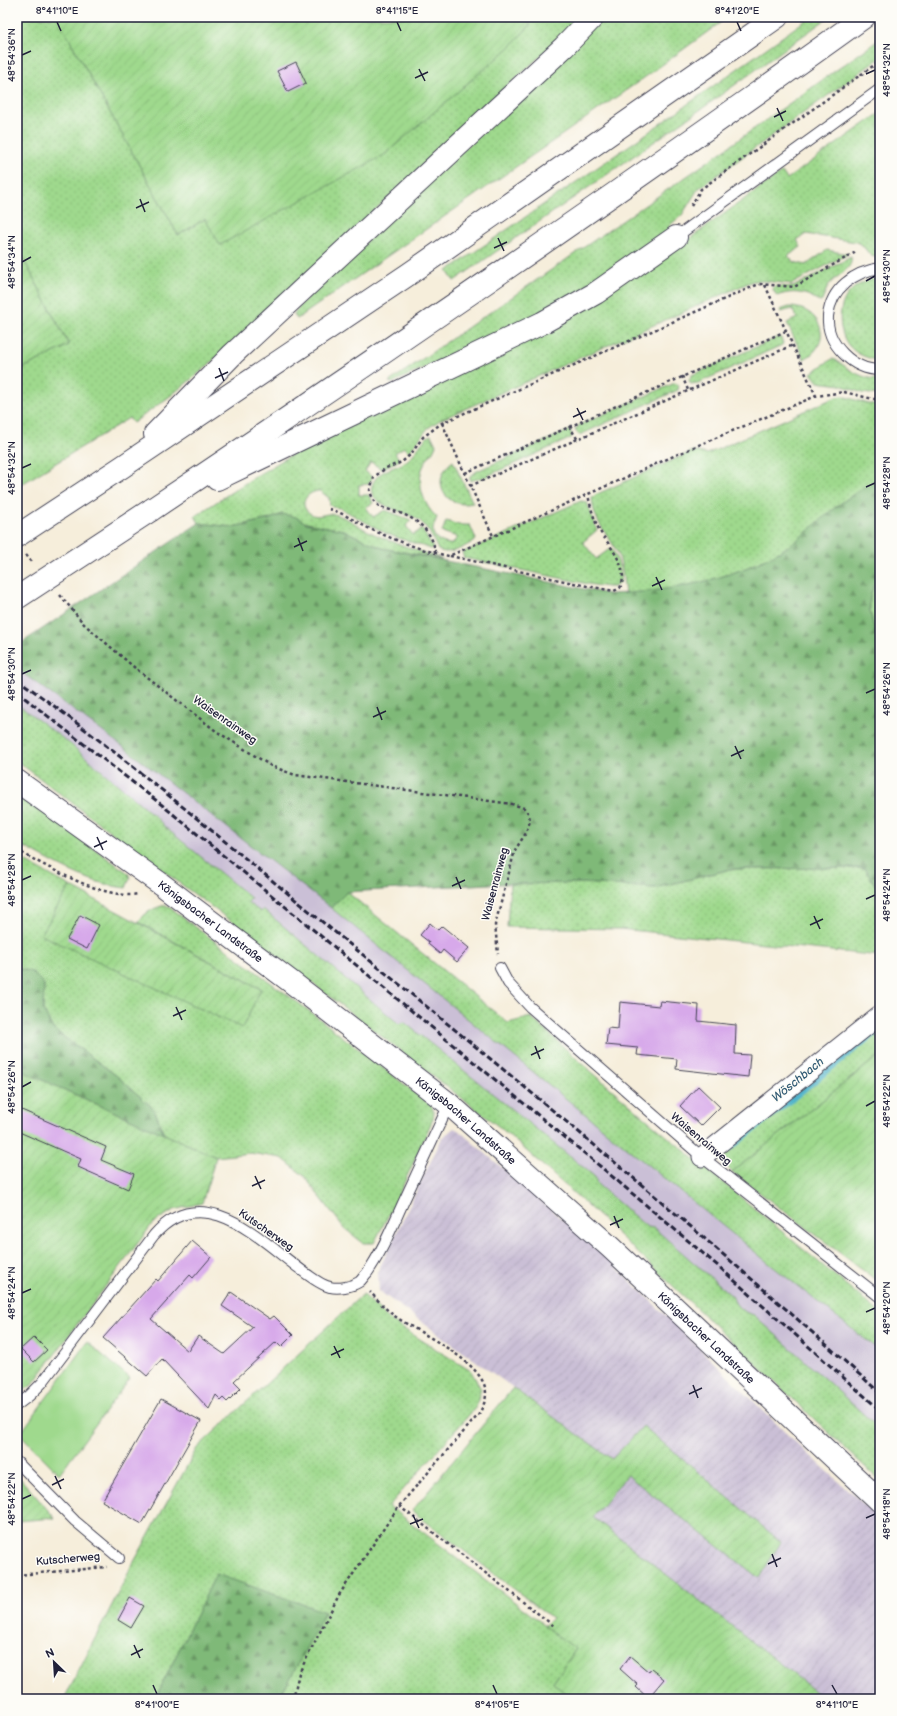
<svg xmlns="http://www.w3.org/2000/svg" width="897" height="1716" font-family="'Balsamiq Sans',sans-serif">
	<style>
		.industrial { fill: url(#industrial-furrows) }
		.railway { fill: #cabfd6 }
		.grass { fill: url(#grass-dots); stroke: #607e64 }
		.forest { fill: url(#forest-firs); stroke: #506e5a }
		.garden { fill: url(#garden-furrows); stroke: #607e64 }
		.pitch { fill: #9fd98d; stroke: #607e64 }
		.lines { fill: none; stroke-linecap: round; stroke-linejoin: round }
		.stream { stroke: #4db2cc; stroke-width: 6 }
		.building { fill: #d7a9ea }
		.lane-casing { stroke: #424153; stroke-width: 12 }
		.street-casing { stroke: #424153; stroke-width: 21 }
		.secondary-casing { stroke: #424153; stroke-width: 24 }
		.highway-casing { stroke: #424153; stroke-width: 24 }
		.path { stroke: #424153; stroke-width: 2.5; stroke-dasharray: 3 3; stroke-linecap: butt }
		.lane { stroke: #fff; stroke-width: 10 }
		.street { stroke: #fff; stroke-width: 19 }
		.secondary { stroke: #fff; stroke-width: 22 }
		.highway { stroke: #fff; stroke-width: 22 }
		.rail { stroke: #22223b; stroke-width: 3; stroke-dasharray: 6 3; stroke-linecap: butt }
		.highway-bridge-casing { stroke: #424153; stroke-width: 24; stroke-linecap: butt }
		.highway-bridge { stroke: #fff; stroke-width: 22 }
		.ticks { fill: none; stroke: #22223b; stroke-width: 1.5 }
		.labels { text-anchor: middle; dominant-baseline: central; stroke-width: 3; stroke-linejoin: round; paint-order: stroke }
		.street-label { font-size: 11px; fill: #22223b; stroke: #fdfcf7 }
		.water-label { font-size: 12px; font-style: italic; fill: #335c75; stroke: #fdfcf7 }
		.neatline { fill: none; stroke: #22223b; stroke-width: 1.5 }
		.ticks-label { font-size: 10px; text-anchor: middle; fill: #22223b }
	</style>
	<defs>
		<pattern id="industrial-furrows" width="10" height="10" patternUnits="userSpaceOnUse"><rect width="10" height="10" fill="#cabfd6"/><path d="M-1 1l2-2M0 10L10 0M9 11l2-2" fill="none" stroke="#ada4b9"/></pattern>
		<pattern id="grass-dots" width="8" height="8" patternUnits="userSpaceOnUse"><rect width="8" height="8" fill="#9fd98d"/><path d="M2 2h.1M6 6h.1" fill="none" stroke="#89ba7b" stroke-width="1.8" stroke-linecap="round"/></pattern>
		<pattern id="forest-firs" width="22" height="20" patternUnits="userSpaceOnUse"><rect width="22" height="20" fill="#7fb978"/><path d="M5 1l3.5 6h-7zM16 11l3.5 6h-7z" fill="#689664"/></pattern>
		<pattern id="garden-furrows" width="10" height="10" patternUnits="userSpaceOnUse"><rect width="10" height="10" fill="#9fd98d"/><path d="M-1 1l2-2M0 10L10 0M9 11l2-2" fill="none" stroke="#89ba7b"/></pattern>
	</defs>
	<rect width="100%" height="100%" fill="#fdfcf7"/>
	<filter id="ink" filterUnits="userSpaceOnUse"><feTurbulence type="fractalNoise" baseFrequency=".025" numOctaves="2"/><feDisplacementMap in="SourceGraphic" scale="8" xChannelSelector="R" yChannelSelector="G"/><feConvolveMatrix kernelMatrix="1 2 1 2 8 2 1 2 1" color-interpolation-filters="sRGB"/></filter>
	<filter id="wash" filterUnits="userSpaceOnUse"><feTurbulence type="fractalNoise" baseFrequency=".012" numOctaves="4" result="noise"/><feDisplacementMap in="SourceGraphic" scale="16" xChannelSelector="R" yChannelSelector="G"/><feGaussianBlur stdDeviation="0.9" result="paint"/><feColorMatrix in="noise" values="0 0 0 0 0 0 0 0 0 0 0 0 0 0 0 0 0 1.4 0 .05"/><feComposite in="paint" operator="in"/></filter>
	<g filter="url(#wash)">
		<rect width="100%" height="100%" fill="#f6eedb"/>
		<polygon class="industrial" points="454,1128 458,1130 607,1258 791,1438 880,1519 880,1699 825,1699 593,1517 627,1475 759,1578 781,1542 643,1426 612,1459 379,1291 378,1271 442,1138"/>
		<polygon class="railway" points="17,669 122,746 331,908 776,1269 880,1351 880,1429 754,1315 746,1313 734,1303 733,1297 654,1228 647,1227 597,1184 594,1176 404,1022 399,1024 264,910 261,912 247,902 251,899 166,828 156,817 69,743 17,704"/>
		<g class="grass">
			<polygon points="17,17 57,17 178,235 530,25 526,17 582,17 203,370 169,397 133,423 129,418 17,487 17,371 69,345 17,247"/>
			<polygon points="603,17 728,17 651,73 297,319 294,314 303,302"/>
			<polygon points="810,17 829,17 707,105 454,281 447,271 643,136"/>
			<polygon points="880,39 880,58 698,189 682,215 669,226 672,229 562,304 392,383 389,382 693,172"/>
			<path d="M880,113V258L871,256L862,245L856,242L806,234L797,240L801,247L788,256L794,262L806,265L827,250L848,254L792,284L765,281H753L440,420L428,428L409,452L404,447L395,453L400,460L381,469L371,462L365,471L372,477L369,484L359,485V495H369L373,503L366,507L373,517L385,510L411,520L406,526L413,535L422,529L433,548L431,549L387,534L340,508L332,507L330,505L329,498L320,491C306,491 297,506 311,514C319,519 327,511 337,515C349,518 359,527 370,532C392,543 418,550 442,559L382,548L343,530L306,523L295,517L282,514L270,519L232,527L199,523L195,516L256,476L293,454L682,244L782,172L787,179Z"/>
			<path d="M851,257C854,270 834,276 828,286C826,290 824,296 822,301L820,302C807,292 792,290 777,296L772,288L776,286L793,287Z"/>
			<path d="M875,278H880L879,361C868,358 857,355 849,346C838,332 837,308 848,294C855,285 865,282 875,278Z"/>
			<path d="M789,307C822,307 834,344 804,359L787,323L797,318L792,309L781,312L780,310Z"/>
			<polygon points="779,337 781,338 783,343 782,345 698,383 691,384 689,380 692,375"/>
			<path d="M832,359L836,360C850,370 863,380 880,379V395L862,393L841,385L818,382L811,373Z"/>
			<polygon points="675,383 679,385 678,390 584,433 579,435 575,430 579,425"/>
			<path d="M842,396L869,404H880V478L876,479C863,488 849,497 836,507C818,522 800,541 779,552C738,576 672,594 625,594C623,580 623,567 618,554C609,534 593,523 592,498L595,495L693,451L707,454L836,397Z"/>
			<polygon points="570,430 572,435 571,438 567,440 487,476 470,481 470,476 477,471"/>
			<path d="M431,435L436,445C433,454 426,458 423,467C416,482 424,507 437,517C436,521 433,526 433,530C432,539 445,545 453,544L457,537L442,532L446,521L459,525H470L476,539L475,541C463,547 451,556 438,550C433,539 429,529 420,521C407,510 356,505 376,478C383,469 396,468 405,462C414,456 419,445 427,437Z"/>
			<path d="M453,461L473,503C444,510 429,479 453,461Z"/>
			<path d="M581,501L587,502L597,530L583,542L596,559L611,548C618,558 622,571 620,583L614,587H608L588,584L464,558L462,553Z"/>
			<path d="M880,580V646C874,625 860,597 880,580Z"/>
			<path d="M17,704L69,743L156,817L166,828L251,898L248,903L261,912L263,909L399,1024L404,1022L594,1176L597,1184L647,1227L654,1228L733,1297C735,1307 745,1313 754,1315L880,1429V1481L587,1205L502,1129L251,936L104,827L17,761Z"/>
			<path d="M17,793L128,873L130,878L126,888C87,884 51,861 17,843Z"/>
			<path d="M17,857L70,886L41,935L261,989L138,922C146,912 153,908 166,905L308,1010L431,1105L434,1112L433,1119L396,1201L374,1243H363L344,1228L304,1176L282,1158L250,1153L216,1157L164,1134L154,1109L117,1076L53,1029L43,1010L44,984L32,972L17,968Z"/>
			<polygon points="864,868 880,892 880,956 620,929 507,927 510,884 583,883 655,888 731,869"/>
			<polygon points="347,892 508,1023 531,1017 578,1060 644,1117 880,1313 880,1351 776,1269 331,908"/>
			<polygon points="880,1020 880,1055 732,1172 714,1154"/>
			<polygon points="363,1294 391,1321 471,1371 481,1389 476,1407 389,1506 576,1649 553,1683 572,1699 276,1699 288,1683 217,1574 155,1699 64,1699 135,1560 197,1448"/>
		</g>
		<g class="forest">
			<path d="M880,478V580C860,597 874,625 880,646V892L864,868L731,869L655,888L583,883L489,884L347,892L331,908L122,746L17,669V646L199,523L232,527L270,519L282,514L296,517L306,523L343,530L382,548L609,594C667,592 728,581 779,552C799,541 818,521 836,507C849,497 863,488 876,479Z"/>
			<polygon points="17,968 32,972 44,984 43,1010 53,1029 117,1076 154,1109 164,1134 17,1069"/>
			<polygon points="216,1574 325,1612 288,1683 276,1699 155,1699"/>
		</g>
		<g class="garden">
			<polygon points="57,17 526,17 530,25 510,47 384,155 220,245 205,219 178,235"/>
			<polygon points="17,247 69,345 17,371"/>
			<polygon points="70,886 261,989 242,1028 41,935"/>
			<polygon points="880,1055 880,1283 732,1172"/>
			<polygon points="17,1069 216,1157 202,1203 174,1210 153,1223 32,1385 17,1395"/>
			<polygon points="513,1388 612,1459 643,1426 781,1542 759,1578 627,1475 593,1517 825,1699 572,1699 553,1683 576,1649 544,1626 552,1618 412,1511"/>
			<polygon points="17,1475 55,1518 17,1521"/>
		</g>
		<polygon class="pitch" points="87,1342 130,1378 59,1474 20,1434"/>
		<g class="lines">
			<polyline class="stream" points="729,1149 880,1029"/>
		</g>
		<g id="blocks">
			<g class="building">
				<polygon points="296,62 306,83 288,92 277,71"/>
				<polygon points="80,915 99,925 87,949 67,939"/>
				<polygon points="430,923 438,930 442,926 469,948 457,962 443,950 440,954 428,944 429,942 420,935"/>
				<polygon points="660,1001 699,1005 698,1021 736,1025 735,1054 750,1055 748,1077 676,1069 677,1059 637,1055 638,1048 606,1045 608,1028 618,1029 620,1002 659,1006"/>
				<polygon points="698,1086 720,1107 701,1126 680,1106"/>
				<polygon points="17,1108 106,1147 101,1160 134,1174 128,1189 78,1167 81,1159 17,1131"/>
				<polygon points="192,1241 211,1257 193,1278 190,1275 151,1319 188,1351 198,1336 224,1354 253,1327 222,1306 231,1292 270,1319 274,1316 293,1335 281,1347 276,1342 234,1381 241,1388 227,1402 223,1398 221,1400 216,1395 209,1409 162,1359 147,1376 103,1338 156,1279 158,1281"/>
				<polygon points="34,1337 47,1350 34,1362 21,1349"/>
				<polygon points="161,1399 201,1421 142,1524 102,1501"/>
				<polygon points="130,1598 144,1606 131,1628 118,1620"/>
				<polygon points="630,1656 649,1672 651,1669 664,1679 648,1698 636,1687 638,1685 620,1669"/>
			</g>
		</g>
	</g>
	<g filter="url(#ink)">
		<use href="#blocks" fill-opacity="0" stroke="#424153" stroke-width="1"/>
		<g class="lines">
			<defs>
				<g id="lane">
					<polyline points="676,237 880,89"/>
					<path d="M880,268C854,272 831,288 828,316C826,344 853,370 880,370"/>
					<polyline points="500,968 508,983 530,1007 702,1157 880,1297"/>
					<path d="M17,1405L29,1396L42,1383L154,1235C201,1181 255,1235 296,1266C305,1273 320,1285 330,1287C338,1289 351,1287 359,1282C362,1280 364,1276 367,1273C382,1252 392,1227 403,1203C418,1170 434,1137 449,1104"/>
					<polyline points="17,1462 75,1521 119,1558"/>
				</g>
				<polyline id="street" points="702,1157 880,1015"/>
				<g id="secondary">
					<path id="s1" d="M17,781L161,884L290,981L449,1104L610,1247L880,1501"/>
				</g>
				<g id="highway">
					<polyline points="155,434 233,354 564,47 593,17"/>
					<polyline points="217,479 542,323 596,293 676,237"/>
					<path d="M151,510C391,349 629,186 864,17"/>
					<polyline points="17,536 122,467 409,274 777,17"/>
				</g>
			</defs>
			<use href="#lane" class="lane-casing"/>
			<use href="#street" class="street-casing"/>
			<use href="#secondary" class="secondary-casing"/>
			<use href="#highway" class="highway-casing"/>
			<g class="path">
				<polyline points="691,206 701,189 880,61"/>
				<polyline points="765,285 816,396"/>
				<polyline points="682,376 688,390"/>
				<polyline points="442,423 493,536"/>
				<polyline points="569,426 578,440"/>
				<polyline points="465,473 786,331"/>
				<polyline points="470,486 793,345"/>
				<path d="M329,509C344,513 356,522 370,529C395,540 423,551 449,556L694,447L816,396L844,392L873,399H880"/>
				<path d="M435,553C434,532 416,518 397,512C392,510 384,509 379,506C374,503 371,495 370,490L374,477L386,468L402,462L411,454L423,437L442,423L759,284L794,287L856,252"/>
				<polyline points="26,555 33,563"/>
				<path d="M450,556L587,586L614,591L620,588C630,569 611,548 601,533C594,521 591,508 588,495"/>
				<polyline points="60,595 84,624 135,668 216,731 271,766 295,775 512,804 524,808 529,814 530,821 526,833 515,850 495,925 498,954"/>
				<path d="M17,850C45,866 107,901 138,894"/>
				<polyline points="399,1506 554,1626"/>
				<polyline points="17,1575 107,1567"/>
				<path d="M293,1699L299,1673L339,1595L399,1506L479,1414C482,1408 486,1401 486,1394C486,1362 420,1334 396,1317C387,1311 378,1300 370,1292"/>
			</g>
			<use href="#lane" class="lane"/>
			<use href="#street" class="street"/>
			<use href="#secondary" class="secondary"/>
			<use href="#highway" class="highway"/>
			<g class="rail">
				<path d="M17,679C133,762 241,856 352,946C531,1091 709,1238 880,1393"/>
				<polyline points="17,692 162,805 601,1167 718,1266 880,1410"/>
			</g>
			<defs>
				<polyline id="highway-bridge" points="17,598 151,510"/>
			</defs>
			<use href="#highway-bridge" class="highway-bridge-casing"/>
			<use href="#highway-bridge" class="highway-bridge"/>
		</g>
	</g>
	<path class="ticks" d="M57,22L61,31M397,22L401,31M737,22L741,31M22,55L31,51M419,69L425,81M866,74L875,70M415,78L428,72M777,108L783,121M774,117L786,111M140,199L145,212M136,208L149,202M498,238L504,251M494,248L507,242M22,262L31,257M866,281L875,276M219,368L224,381M215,378L228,372M577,408L583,420M573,417L586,411M22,468L31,464M866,487L875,483M298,538L303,551M294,547L307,541M656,577L662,590M652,586L665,580M22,674L31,670M866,693L875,689M377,707L382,720M373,717L386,711M735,746L741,759M731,756L744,750M97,837L103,850M94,847L107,841M456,877L461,889M22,880L31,876M452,886L465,880M866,899L875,895M814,916L820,929M810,925L823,919M176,1007L182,1020M173,1016L186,1010M535,1046L540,1059M531,1055L544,1049M22,1087L31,1082M866,1106L875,1101M255,1176L261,1189M252,1186L265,1180M614,1216L619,1228M610,1225L623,1219M22,1293L31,1289M866,1312L875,1308M334,1346L340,1358M331,1355L344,1349M693,1385L698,1398M689,1394L702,1388M55,1476L61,1489M52,1485L64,1479M22,1499L31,1495M413,1515L419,1528M866,1518L875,1514M410,1524L423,1519M772,1554L777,1567M768,1564L781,1558M134,1645L140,1658M131,1655L143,1649M153,1685L157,1694M493,1685L497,1694M832,1685L837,1694"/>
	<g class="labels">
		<g class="street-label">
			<text transform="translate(225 720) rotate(35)">Waisenrainweg</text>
			<text transform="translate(495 884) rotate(-75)">Waisenrainweg</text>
			<text stroke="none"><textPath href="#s1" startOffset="239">Königsbacher Landstraße</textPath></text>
			<text stroke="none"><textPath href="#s1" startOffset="563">Königsbacher Landstraße</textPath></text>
			<text transform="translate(701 1139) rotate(40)">Waisenrainweg</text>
			<text transform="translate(266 1230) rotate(35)">Kutscherweg</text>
			<text stroke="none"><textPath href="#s1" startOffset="887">Königsbacher Landstraße</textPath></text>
			<text transform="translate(68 1559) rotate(-5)">Kutscherweg</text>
		</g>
		<g class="water-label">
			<text transform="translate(798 1080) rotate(-39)">Wöschbach</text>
		</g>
	</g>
	<rect width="897" height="1716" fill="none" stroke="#fdfcf7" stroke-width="44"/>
	<g transform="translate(54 1662) rotate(335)" stroke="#fdfcf7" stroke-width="3" paint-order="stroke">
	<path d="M0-3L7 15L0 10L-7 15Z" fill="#22223b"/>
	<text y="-6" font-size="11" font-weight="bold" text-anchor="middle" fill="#22223b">N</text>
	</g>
	<rect x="22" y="22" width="853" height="1672" class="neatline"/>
	<g class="ticks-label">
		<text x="57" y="14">8°41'10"E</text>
		<text x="397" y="14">8°41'15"E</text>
		<text x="737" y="14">8°41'20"E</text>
		<text transform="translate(11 55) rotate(-90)" y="4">48°54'36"N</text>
		<text transform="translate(886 70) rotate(-90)" y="4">48°54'32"N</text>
		<text transform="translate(11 262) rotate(-90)" y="4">48°54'34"N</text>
		<text transform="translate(886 276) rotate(-90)" y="4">48°54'30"N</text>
		<text transform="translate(11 468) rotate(-90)" y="4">48°54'32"N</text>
		<text transform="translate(886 483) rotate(-90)" y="4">48°54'28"N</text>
		<text transform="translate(11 674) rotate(-90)" y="4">48°54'30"N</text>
		<text transform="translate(886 689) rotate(-90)" y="4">48°54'26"N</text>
		<text transform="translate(11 880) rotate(-90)" y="4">48°54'28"N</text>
		<text transform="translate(886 895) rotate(-90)" y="4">48°54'24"N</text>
		<text transform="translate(11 1087) rotate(-90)" y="4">48°54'26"N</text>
		<text transform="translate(886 1101) rotate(-90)" y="4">48°54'22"N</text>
		<text transform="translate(11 1293) rotate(-90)" y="4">48°54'24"N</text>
		<text transform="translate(886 1308) rotate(-90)" y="4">48°54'20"N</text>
		<text transform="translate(11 1499) rotate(-90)" y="4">48°54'22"N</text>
		<text transform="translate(886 1514) rotate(-90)" y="4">48°54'18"N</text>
		<text x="157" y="1708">8°41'00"E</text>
		<text x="497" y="1708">8°41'05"E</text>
		<text x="837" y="1708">8°41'10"E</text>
	</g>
</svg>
